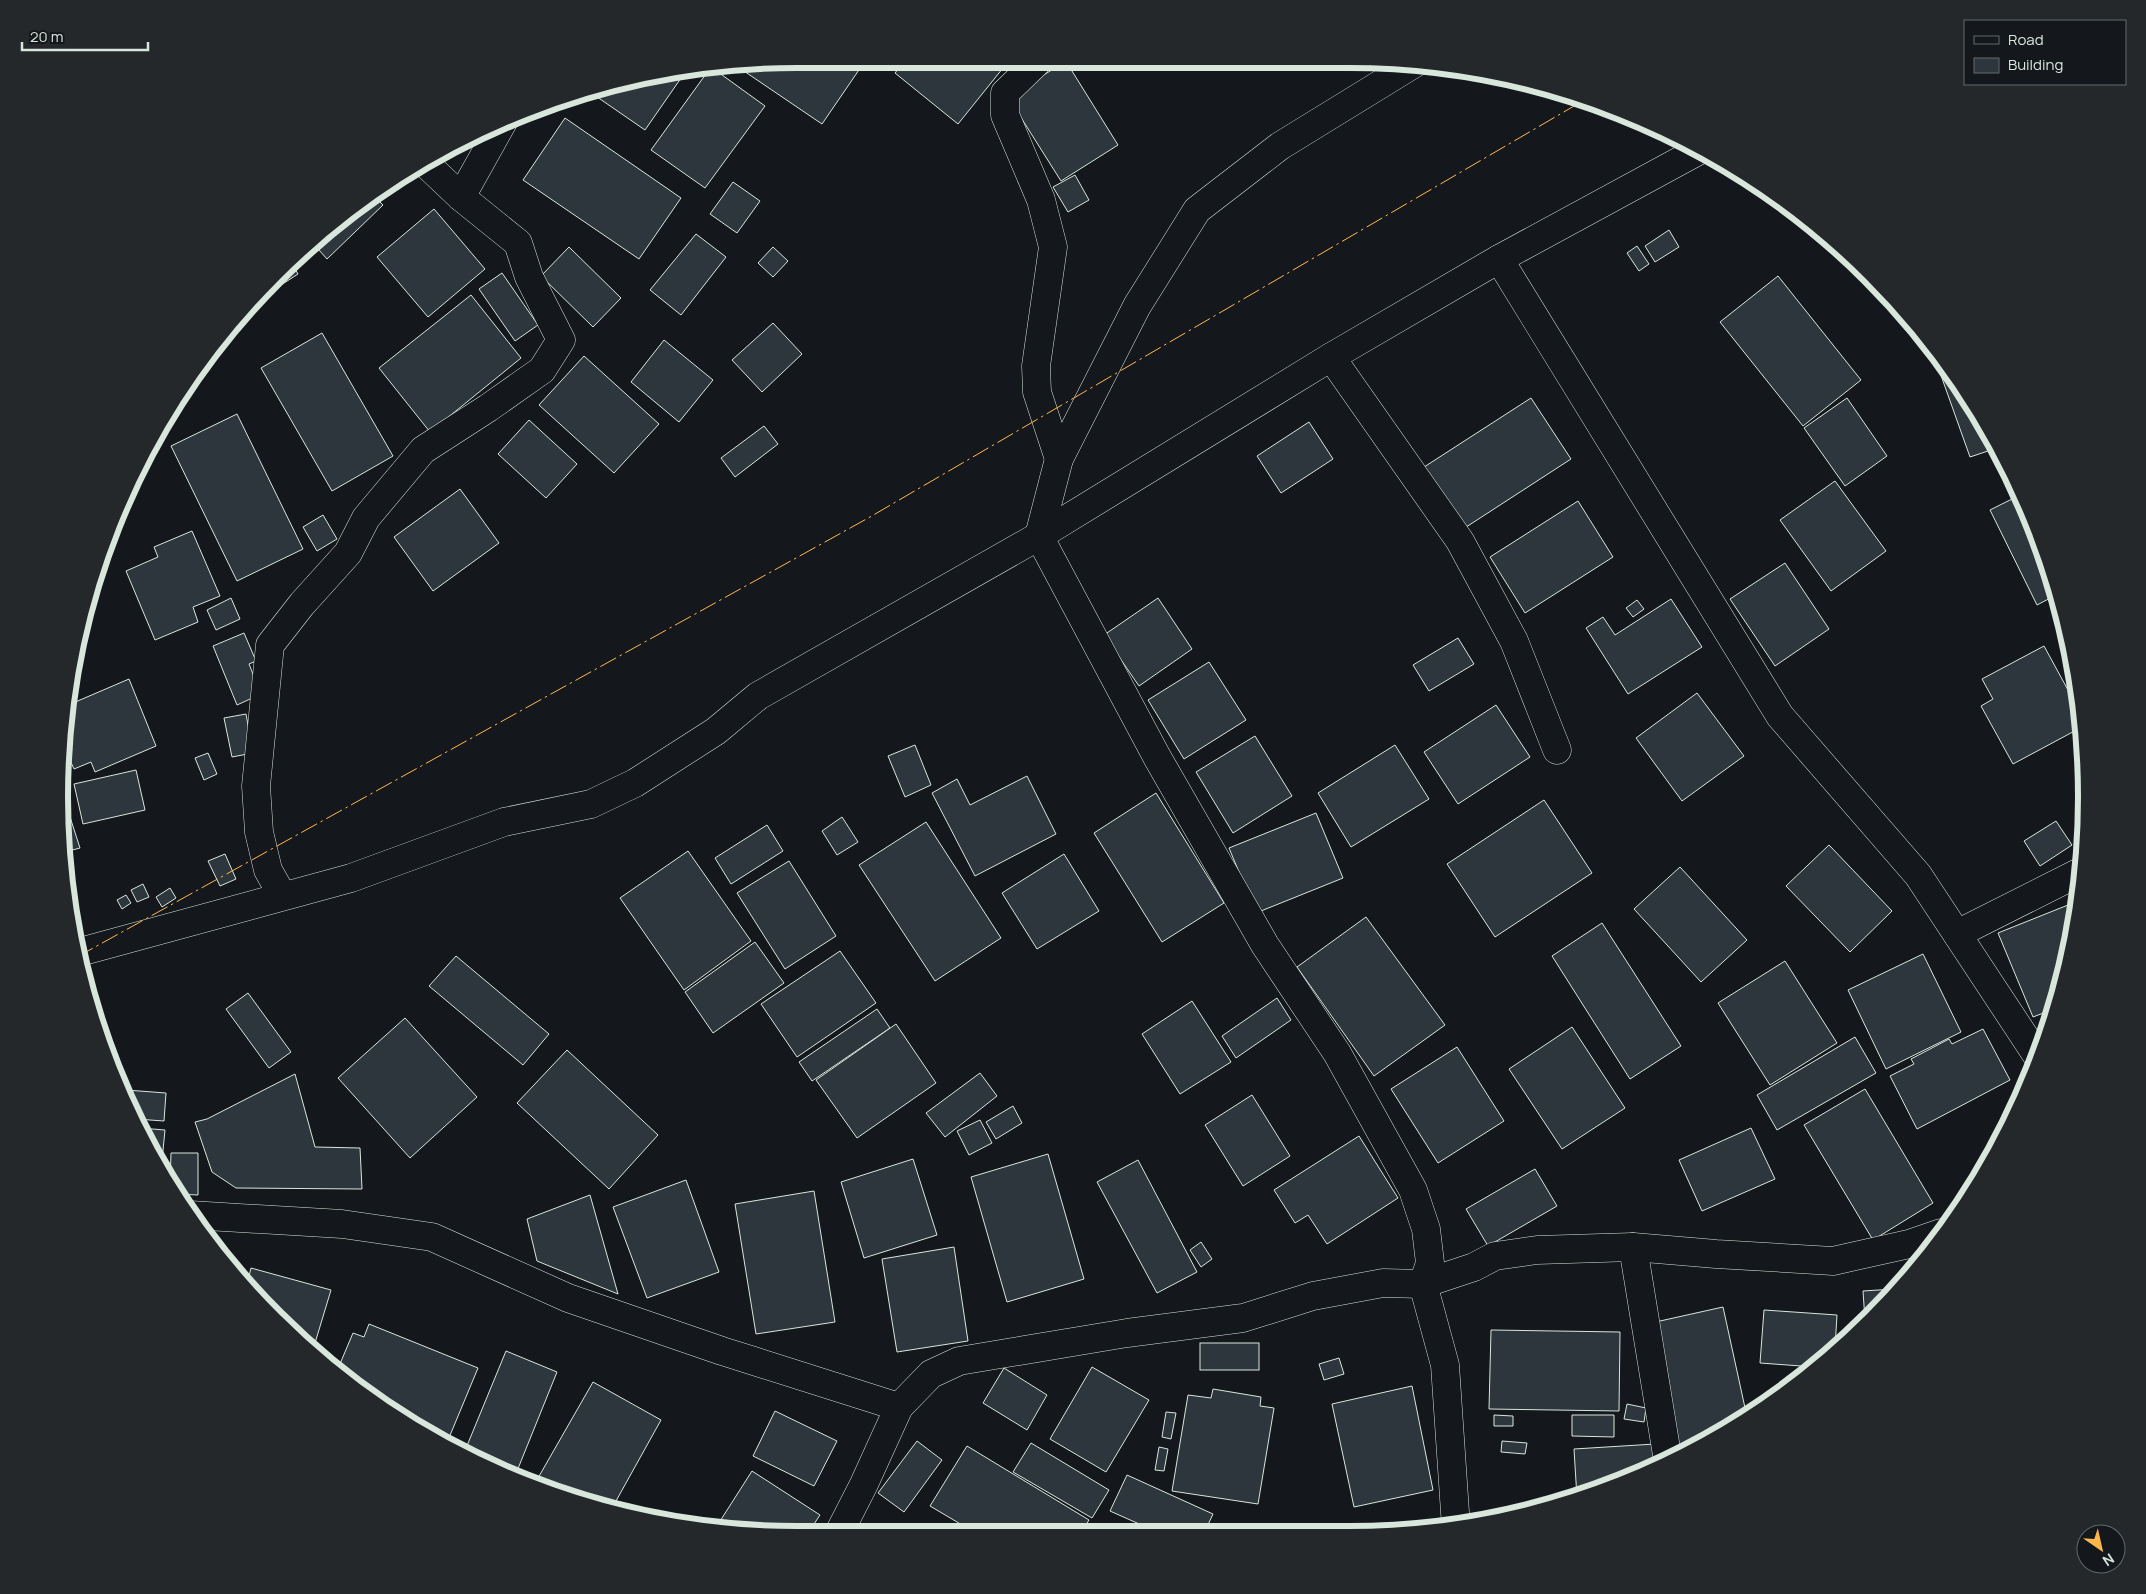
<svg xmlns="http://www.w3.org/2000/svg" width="2146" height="1594" font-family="Manrope,sans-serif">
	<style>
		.building { fill: #2c363c; stroke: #d8e6dc }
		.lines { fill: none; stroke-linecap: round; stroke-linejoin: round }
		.street-casing { stroke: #d8e6dc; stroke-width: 29 }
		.street { stroke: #14181c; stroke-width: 28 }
		.power { stroke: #ffb74d; stroke-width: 1; stroke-dasharray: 18 4 2.5 4; stroke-linecap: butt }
		.rim { fill: none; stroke: #d8e6dc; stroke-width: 6 }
	</style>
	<rect width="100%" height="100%" fill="#14181c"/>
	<g class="building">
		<polygon points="1007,63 958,124 895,73 902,64"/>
		<polygon points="1063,63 1067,63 1118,145 1061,181 1008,97"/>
		<polygon points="863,64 822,124 735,65"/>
		<polygon points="711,67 765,106 705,188 651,150"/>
		<polygon points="688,68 645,130 587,90 606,84"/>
		<polygon points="565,118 681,198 639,259 523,180"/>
		<polygon points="1075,175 1089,200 1068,212 1053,187"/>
		<polygon points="733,182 760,201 737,233 710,214"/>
		<polygon points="374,196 383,205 327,259 311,241"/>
		<polygon points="434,209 485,269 428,317 377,257"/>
		<polygon points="1669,230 1679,247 1655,262 1645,246"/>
		<polygon points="696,234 726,257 681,315 650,290"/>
		<polygon points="1637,246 1649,264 1639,271 1627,253"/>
		<polygon points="569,247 621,298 593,327 541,276"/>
		<polygon points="773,247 788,261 773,277 758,263"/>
		<polygon points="291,262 298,274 241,311 242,310"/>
		<polygon points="502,273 538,325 515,341 479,289"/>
		<polygon points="1778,276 1861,380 1803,426 1720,322"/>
		<polygon points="471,295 521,358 430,432 379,368"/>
		<polygon points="773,323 802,354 762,392 732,360"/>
		<polygon points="322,333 393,456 332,491 261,368"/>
		<polygon points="664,340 713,380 679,422 631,382"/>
		<polygon points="584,356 659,424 614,473 539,405"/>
		<polygon points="1945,364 1997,448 1970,457 1938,367"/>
		<polygon points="1531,398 1571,459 1460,531 1421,469"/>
		<polygon points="1847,398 1887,456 1845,486 1804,428"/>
		<polygon points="237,414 303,549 237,581 171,446"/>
		<polygon points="529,420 577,464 546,498 498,454"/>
		<polygon points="1309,422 1333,459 1281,493 1257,456"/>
		<polygon points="764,426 778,444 735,477 721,458"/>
		<polygon points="1835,481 1886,551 1831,591 1780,520"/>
		<polygon points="460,489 499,543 433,591 394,537"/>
		<polygon points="2020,495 2058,594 2037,605 1990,510"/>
		<polygon points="1578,501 1613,557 1525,613 1490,557"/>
		<polygon points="323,515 337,539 317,551 303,527"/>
		<polygon points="192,531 220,596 193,607 198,622 155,640 126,571 158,557 154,547"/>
		<polygon points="1785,563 1829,629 1775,666 1730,599"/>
		<polygon points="231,598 240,619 216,630 207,610"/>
		<polygon points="1158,598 1192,649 1139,686 1104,635"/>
		<polygon points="1671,599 1702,647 1628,694 1586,628 1603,617 1615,635"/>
		<polygon points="1637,600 1644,609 1633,617 1626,608"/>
		<polygon points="244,633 256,661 249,664 261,694 237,705 213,646"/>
		<polygon points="1458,638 1474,664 1429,691 1413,665"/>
		<polygon points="2044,646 2080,712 2082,727 2013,764 1981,706 1993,699 1982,679"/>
		<polygon points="1209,662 1246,720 1184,759 1148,700"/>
		<polygon points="129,679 156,746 95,772 91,762 74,769 61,740 66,706"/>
		<polygon points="1697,693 1744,756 1682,801 1636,738"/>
		<polygon points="1496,705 1530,757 1458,804 1424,752"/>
		<polygon points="246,714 253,753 232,757 224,718"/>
		<polygon points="1255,736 1292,796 1233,833 1196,772"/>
		<polygon points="915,745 931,785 905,797 888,756"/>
		<polygon points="1395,745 1429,799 1351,847 1318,793"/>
		<polygon points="208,753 217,774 204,780 195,758"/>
		<polygon points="136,770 145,810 83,824 74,784"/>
		<polygon points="1027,776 1056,834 975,876 932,793 957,779 970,805"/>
		<polygon points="60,786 80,848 61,853 60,846"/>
		<polygon points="1156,793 1224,903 1162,942 1094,833"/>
		<polygon points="1544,800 1592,873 1495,937 1447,864"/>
		<polygon points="1316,813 1343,878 1256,913 1229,848"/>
		<polygon points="842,817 858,842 837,855 822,831"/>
		<polygon points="2056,821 2072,845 2040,866 2024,841"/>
		<polygon points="926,822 1001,938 935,981 859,865"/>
		<polygon points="767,825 783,851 731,884 715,858"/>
		<polygon points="1829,845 1892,911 1850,952 1786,886"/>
		<polygon points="688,851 751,941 684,990 620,898"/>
		<polygon points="225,854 236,879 220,886 208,861"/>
		<polygon points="1064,854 1099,911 1037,949 1002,893"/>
		<polygon points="789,861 836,936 785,969 737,893"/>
		<polygon points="1680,867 1747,940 1701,982 1634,909"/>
		<polygon points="143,884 149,897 137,902 131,890"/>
		<polygon points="170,888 176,898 162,907 156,897"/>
		<polygon points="126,895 131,903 122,909 117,900"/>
		<polygon points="2068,905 2075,921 2054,1009 2033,1017 1998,933"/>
		<polygon points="1366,917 1445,1025 1374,1076 1297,967"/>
		<polygon points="1602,923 1681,1046 1630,1079 1552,956"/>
		<polygon points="755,942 784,983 713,1033 685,992"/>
		<polygon points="840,951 876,1003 797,1057 761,1004"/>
		<polygon points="1923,954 1961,1032 1886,1069 1848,990"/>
		<polygon points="456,956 549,1034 523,1065 429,986"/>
		<polygon points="1785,961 1837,1043 1770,1085 1718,1003"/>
		<polygon points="248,993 291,1052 269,1068 226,1009"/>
		<polygon points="1277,998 1291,1020 1236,1058 1222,1036"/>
		<polygon points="1192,1001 1231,1062 1180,1094 1142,1034"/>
		<polygon points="877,1009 890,1028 812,1081 799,1062"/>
		<polygon points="405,1018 477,1097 410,1158 338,1078"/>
		<polygon points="896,1024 936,1083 857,1138 816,1080"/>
		<polygon points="1572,1027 1625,1108 1562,1149 1509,1069"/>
		<polygon points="1983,1029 2010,1080 1917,1129 1890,1076 1914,1064 1911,1059 1949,1039 1952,1044"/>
		<polygon points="1855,1037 1876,1073 1777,1130 1757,1095"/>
		<polygon points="1457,1047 1504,1121 1438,1163 1391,1089"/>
		<polygon points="567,1050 658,1135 609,1189 517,1103"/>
		<polygon points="980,1073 997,1096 945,1137 926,1113"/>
		<polygon points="295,1074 315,1147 360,1148 362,1189 236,1188 212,1172 195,1122 207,1119"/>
		<polygon points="1865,1089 1933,1203 1873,1240 1804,1125"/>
		<polygon points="126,1090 166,1093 164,1121 136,1119 125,1095"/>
		<polygon points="1252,1095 1290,1156 1243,1186 1205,1125"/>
		<polygon points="1013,1106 1022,1123 996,1139 986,1122"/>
		<polygon points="980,1120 992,1143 969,1155 957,1131"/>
		<polygon points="140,1128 165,1130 161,1171 158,1166"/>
		<polygon points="1751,1128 1775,1179 1702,1211 1679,1160"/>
		<polygon points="1359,1136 1398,1198 1327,1244 1308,1215 1295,1223 1274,1190"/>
		<polygon points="171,1153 198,1153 198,1195 176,1194 170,1185"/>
		<polygon points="1048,1154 1084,1279 1007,1302 971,1177"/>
		<polygon points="913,1159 937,1235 864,1258 841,1182"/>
		<polygon points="1138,1160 1197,1272 1157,1293 1097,1182"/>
		<polygon points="1535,1169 1557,1206 1488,1246 1466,1209"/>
		<polygon points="686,1180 719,1272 647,1298 613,1207"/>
		<polygon points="814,1191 835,1322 756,1334 735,1204"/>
		<polygon points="590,1195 618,1294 537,1261 527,1219"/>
		<polygon points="1201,1242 1212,1259 1201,1267 1190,1250"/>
		<polygon points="954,1247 968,1341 897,1352 882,1259"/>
		<polygon points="251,1268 331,1290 312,1353 247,1284"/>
		<polygon points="1894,1289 1895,1292 1865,1320 1863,1291"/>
		<polygon points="1723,1307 1747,1417 1718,1436 1680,1455 1651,1323"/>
		<polygon points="1764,1310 1837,1315 1835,1348 1815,1367 1760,1363"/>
		<polygon points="369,1324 478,1368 446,1445 428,1436 337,1371 353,1333 364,1337"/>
		<polygon points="1491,1330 1620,1332 1619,1411 1489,1409"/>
		<rect x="1200" y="1343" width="59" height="27"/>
		<polygon points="506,1351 557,1372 515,1476 464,1453"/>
		<polygon points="1339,1358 1344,1374 1324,1380 1319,1364"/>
		<polygon points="1092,1367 1149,1400 1106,1472 1050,1439"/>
		<polygon points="1004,1368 1047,1395 1027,1430 983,1403"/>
		<polygon points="593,1382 661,1420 611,1510 560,1496 534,1485"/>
		<polygon points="1412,1386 1433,1490 1354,1507 1332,1404"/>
		<polygon points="1213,1389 1261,1397 1260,1406 1274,1408 1258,1504 1172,1491 1188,1395 1211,1398"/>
		<polygon points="1627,1404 1646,1408 1644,1422 1624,1419"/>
		<polygon points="775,1411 837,1441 814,1486 753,1456"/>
		<polygon points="1166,1412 1176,1413 1171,1439 1162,1437"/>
		<polygon points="1494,1415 1513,1416 1513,1426 1494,1426"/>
		<polygon points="1572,1415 1614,1415 1614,1437 1572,1436"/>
		<polygon points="917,1441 942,1460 904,1512 878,1493"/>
		<polygon points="1502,1441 1527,1443 1525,1454 1501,1452"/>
		<polygon points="1031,1443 1109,1490 1092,1518 1013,1472"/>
		<polygon points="1655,1444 1656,1467 1632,1479 1577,1498 1574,1449"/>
		<polygon points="967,1446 1089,1520 1082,1531 974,1532 930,1506"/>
		<polygon points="1159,1447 1168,1449 1164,1471 1155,1470"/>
		<polygon points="752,1471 820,1515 808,1533 748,1534 715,1529"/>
		<polygon points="1127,1475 1213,1514 1205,1531 1155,1531 1110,1511"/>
	</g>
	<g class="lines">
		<defs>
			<g id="street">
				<polyline points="1036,63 1005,93 1005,115 1041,200 1053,247 1036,366 1037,392 1059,459"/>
				<polyline points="1415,63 1280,146 1197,210 1137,306 1059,459 1039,536 1157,757 1265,945 1337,1053 1413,1190 1426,1229 1430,1263 1423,1284 1445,1365 1456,1527"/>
				<polyline points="461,197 504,120"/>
				<polyline points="1499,259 1780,716 1918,875 2038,1057"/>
				<polyline points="1331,357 1460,541 1514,641 1557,750"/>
				<polyline points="282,895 268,870 259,832 256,786 270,645 302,604 348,553 366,518 423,450 488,408 542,370 561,340 529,277 518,243 461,197 423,161"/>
				<polyline points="1957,934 2082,871"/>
				<polyline points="76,953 351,878 504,822 591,804 635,783 716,731 758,696 1039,536 1331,357 1499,259 1698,151"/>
				<polyline points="190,1215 342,1224 432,1237 568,1298 722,1351 899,1407"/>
				<polyline points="1633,1247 1668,1461"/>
				<polyline points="839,1533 864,1484 899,1407 931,1374 959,1361 1127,1333 1243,1318 1313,1296 1383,1283 1423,1284 1474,1267 1495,1256 1537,1250 1633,1247 1716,1254 1833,1261 1909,1244 1941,1233"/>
			</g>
		</defs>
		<use href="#street" class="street-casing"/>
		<use href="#street" class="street"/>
		<polyline class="power" points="77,957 870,517 1586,99"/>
	</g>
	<path d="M0 0H2146V1594H0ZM797 68H1349A729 729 0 0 1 2078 797V797A729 729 0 0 1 1349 1526H797A729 729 0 0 1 68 797V797A729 729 0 0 1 797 68Z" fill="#24282b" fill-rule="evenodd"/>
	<path class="rim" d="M797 68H1349A729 729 0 0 1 2078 797V797A729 729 0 0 1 1349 1526H797A729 729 0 0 1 68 797V797A729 729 0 0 1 797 68Z"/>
	<rect x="1964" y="20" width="162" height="65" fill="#14181c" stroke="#626a69"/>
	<rect x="1974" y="36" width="25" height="8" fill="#14181c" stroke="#626a69"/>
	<text x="2008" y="45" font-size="15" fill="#d8e6dc">Road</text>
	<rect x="1974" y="58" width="25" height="15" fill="#2c363c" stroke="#626a69"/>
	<text x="2008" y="70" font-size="15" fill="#d8e6dc">Building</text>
	<g transform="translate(2101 1549) rotate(146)"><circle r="24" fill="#14181c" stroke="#626a69"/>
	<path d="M0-4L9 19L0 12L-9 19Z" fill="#ffb74d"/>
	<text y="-8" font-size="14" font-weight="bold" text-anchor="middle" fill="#d8e6dc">N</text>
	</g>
	<path d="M22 42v8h126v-8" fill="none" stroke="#d8e6dc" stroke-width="2.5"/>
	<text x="30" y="42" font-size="15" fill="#d8e6dc" stroke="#14181c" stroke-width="4" paint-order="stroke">20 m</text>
</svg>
